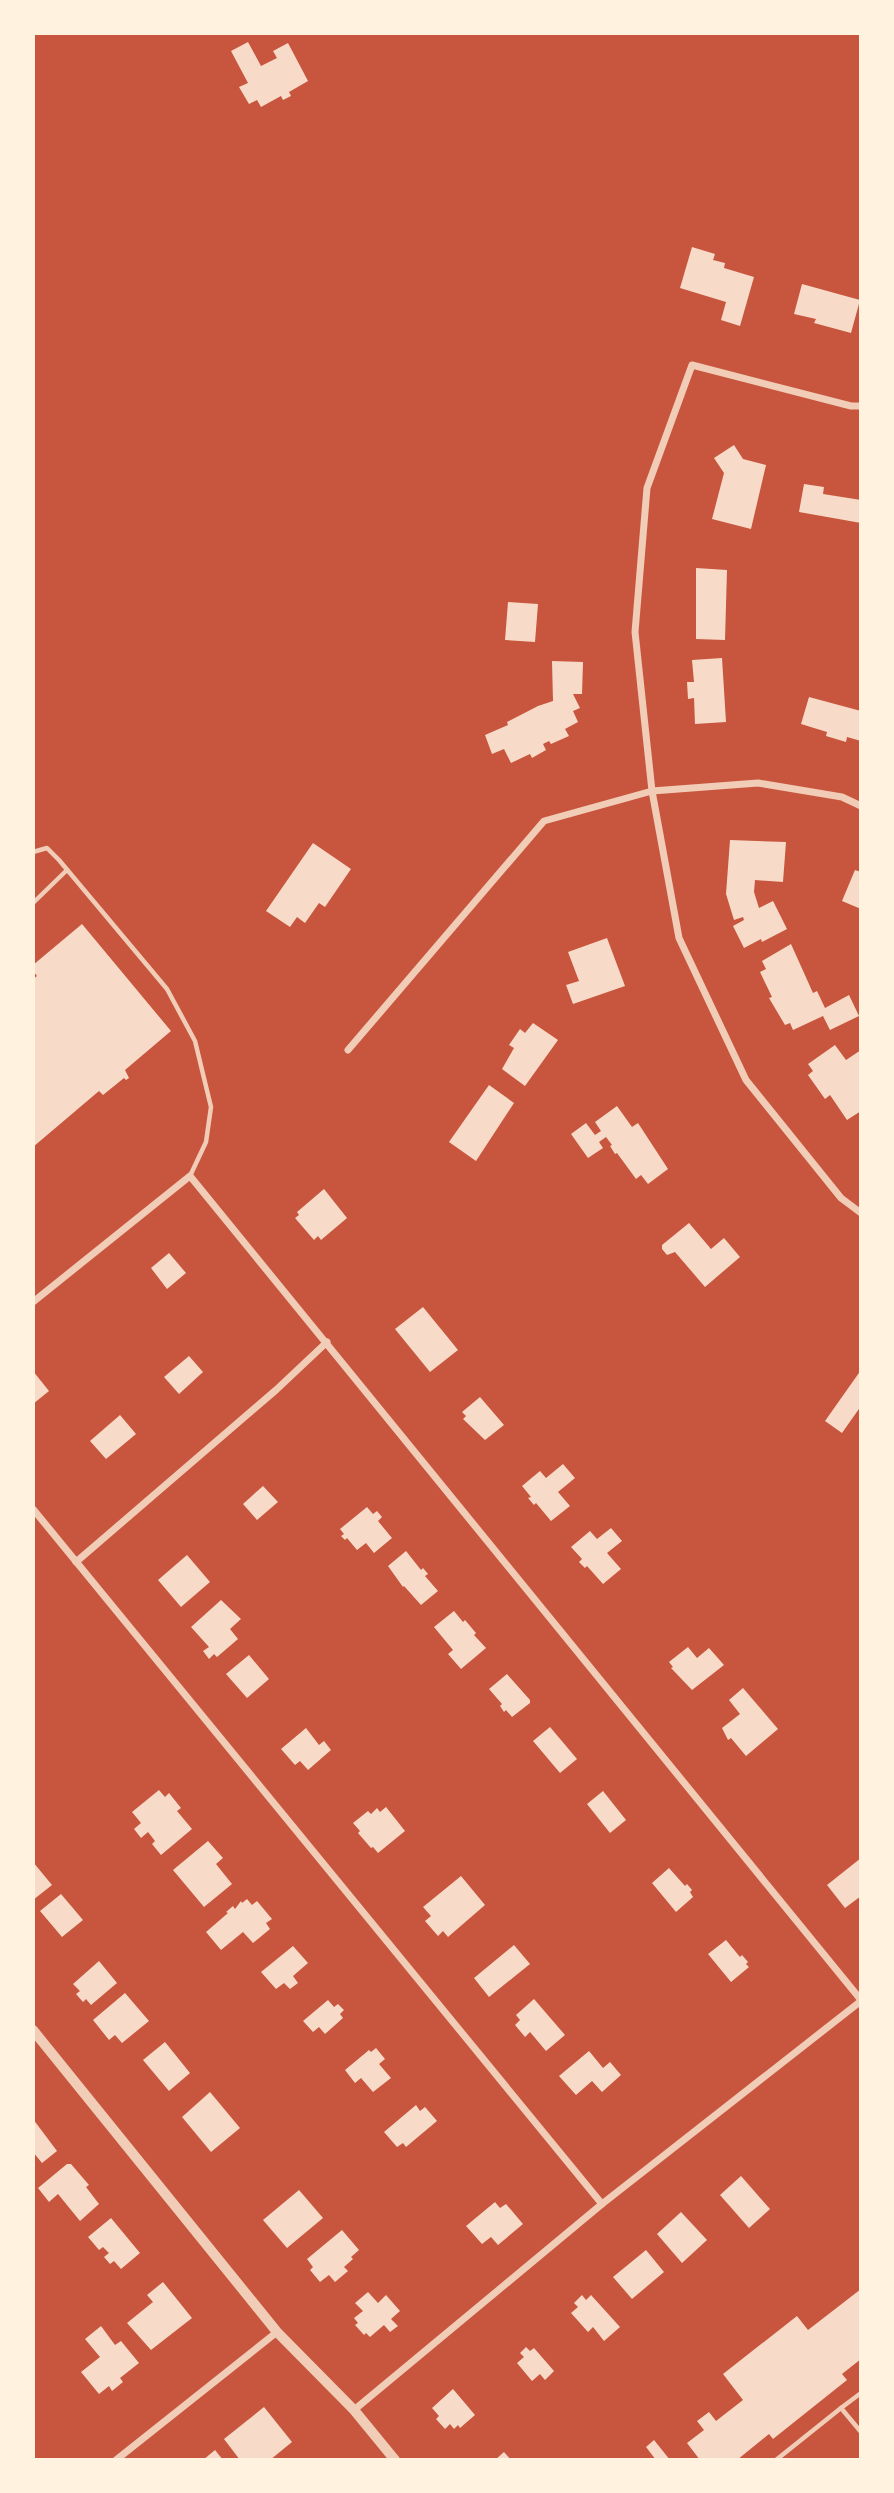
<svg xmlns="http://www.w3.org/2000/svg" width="894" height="2493" font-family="Arial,sans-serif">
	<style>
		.building { fill: #f7dbc8 }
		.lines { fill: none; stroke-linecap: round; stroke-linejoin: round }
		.service { stroke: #f1ccb7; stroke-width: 4.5 }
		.minor { stroke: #f1ccb7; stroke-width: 7 }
		.tertiary { stroke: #f1ccb7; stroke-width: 10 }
	</style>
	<rect width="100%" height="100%" fill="#c8553d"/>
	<g class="building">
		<polygon points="248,42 261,66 277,58 273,51 288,43 308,81 289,92 291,96 283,100 281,96 261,107 257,100 249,104 239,87 248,83 231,51"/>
		<polygon points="692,247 715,254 713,260 725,263 724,268 754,277 740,326 721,320 726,302 680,288"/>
		<polygon points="802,284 860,300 851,333 814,323 816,319 794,314"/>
		<polygon points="734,445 743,459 766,465 751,529 712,519 724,473 714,458"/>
		<polygon points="804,484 824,487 823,494 861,500 861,523 799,512"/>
		<polygon points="696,568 727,570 725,640 696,639"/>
		<polygon points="508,602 538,604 535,642 505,640"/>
		<polygon points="722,658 726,722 695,724 694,698 688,699 687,682 694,682 692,660"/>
		<polygon points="552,661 583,662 582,694 573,694 580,708 573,711 578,722 565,729 569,736 551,744 549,741 543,744 546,750 532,758 530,754 511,763 504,749 492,754 485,735 508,725 507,722 538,706 553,701"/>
		<polygon points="809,697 861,711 861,741 847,737 846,742 826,736 827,732 801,724"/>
		<polygon points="730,840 786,842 783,882 755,880 754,892 759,908 773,901 787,929 762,942 761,939 744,948 733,926 744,920 743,917 734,920 726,894"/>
		<polygon points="313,843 351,869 325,907 319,903 305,923 297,917 290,927 266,911"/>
		<polygon points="855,870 861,872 861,909 842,901"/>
		<polygon points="82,924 171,1031 125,1070 129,1078 126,1080 124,1078 103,1095 99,1091 33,1147 33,979 37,976 33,971 33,965"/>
		<polygon points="607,938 625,986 573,1004 566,985 579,981 568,952"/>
		<polygon points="791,944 813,993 817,991 825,1008 849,995 859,1016 830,1030 823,1016 793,1030 790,1023 785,1025 769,998 772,997 760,972 766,969 762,961"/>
		<polygon points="533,1023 558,1040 525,1086 502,1069 514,1048 509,1045 520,1029 525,1033"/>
		<polygon points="835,1045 846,1060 861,1050 861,1111 847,1120 830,1095 825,1099 808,1075 813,1071 808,1064"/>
		<polygon points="489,1085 514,1103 476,1161 449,1142"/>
		<polygon points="617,1106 632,1127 638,1123 668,1169 648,1184 641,1175 636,1179 617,1153 615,1154 610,1146 612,1145 606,1137 599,1142 603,1148 588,1158 571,1134 586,1123 595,1135 601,1131 595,1122"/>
		<polygon points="324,1189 347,1218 321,1240 318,1236 314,1240 295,1218 299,1215 297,1212"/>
		<polygon points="689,1223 711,1249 724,1238 740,1257 705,1287 675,1252 667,1255 662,1249 662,1245"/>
		<polygon points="169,1253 186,1273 167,1289 151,1268"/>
		<polygon points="423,1307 458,1350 430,1372 395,1329"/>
		<polygon points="189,1356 203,1372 179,1394 164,1377"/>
		<polygon points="861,1370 861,1406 842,1433 825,1421"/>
		<polygon points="33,1371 49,1391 33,1404"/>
		<polygon points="480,1397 504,1425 485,1440 463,1419 466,1416 462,1412"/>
		<polygon points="120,1415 136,1434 106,1459 90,1441"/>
		<polygon points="563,1464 575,1478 558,1492 570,1506 551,1521 536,1503 534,1505 528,1498 531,1497 522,1486 540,1471 546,1478"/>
		<polygon points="263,1486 278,1502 257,1520 243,1504"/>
		<polygon points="367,1507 373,1514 377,1511 382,1517 378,1521 392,1538 374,1553 366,1543 357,1550 347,1538 345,1540 341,1536 344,1534 340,1529"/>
		<polygon points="611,1528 622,1541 607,1553 621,1569 603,1584 587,1566 585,1568 579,1562 582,1559 571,1547 590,1531 597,1539"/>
		<polygon points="406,1551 421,1570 423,1568 428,1574 425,1576 438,1591 421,1605 404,1586 403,1587 388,1566"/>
		<polygon points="187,1555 210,1582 181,1607 158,1580"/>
		<polygon points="221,1600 241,1619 230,1629 238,1639 217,1657 214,1654 209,1659 203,1651 209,1647 191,1627"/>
		<polygon points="454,1611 463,1622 465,1620 476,1633 474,1635 486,1648 461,1669 448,1654 453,1650 434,1627"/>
		<polygon points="688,1647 697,1658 709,1648 724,1665 692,1690 671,1668 673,1667 669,1662"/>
		<polygon points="249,1655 269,1679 247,1698 226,1674"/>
		<polygon points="507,1674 530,1700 530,1703 512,1717 506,1710 504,1712 500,1706 502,1704 489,1689"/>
		<polygon points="743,1688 778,1729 746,1756 731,1738 728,1740 722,1728 740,1714 729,1700"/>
		<polygon points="550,1727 577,1759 560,1773 533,1741"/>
		<polygon points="306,1728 319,1745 324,1741 331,1750 308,1770 300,1761 295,1765 281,1749"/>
		<polygon points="159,1790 165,1797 169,1793 181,1808 177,1811 192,1829 161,1855 152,1844 155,1841 148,1832 141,1838 134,1829 141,1823 132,1812"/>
		<polygon points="603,1791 626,1820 610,1833 587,1804"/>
		<polygon points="386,1807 405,1831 378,1853 373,1847 371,1848 358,1833 360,1831 353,1823 368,1811 371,1814 377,1808 380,1812"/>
		<polygon points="208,1841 223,1858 216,1864 232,1884 204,1907 173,1870"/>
		<polygon points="861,1858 861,1896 845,1908 827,1885"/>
		<polygon points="33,1862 52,1885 33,1900"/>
		<polygon points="669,1868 685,1886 687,1884 692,1890 690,1892 693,1897 676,1912 652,1883"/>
		<polygon points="461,1876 485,1905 448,1937 443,1931 438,1936 425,1921 431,1916 423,1907"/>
		<polygon points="61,1894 83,1920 62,1937 40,1911"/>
		<polygon points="247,1899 252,1905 257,1901 272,1919 266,1923 270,1929 253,1943 243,1932 221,1950 206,1932 228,1913 226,1912 233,1906 235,1909 241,1901 242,1903"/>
		<polygon points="726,1940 740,1957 742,1955 748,1962 746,1964 749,1967 731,1982 708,1954"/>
		<polygon points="514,1945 530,1964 489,1997 474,1978"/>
		<polygon points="293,1946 308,1963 293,1976 298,1983 290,1989 284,1983 276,1989 261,1972"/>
		<polygon points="99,1961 117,1983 91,2005 86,1999 83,2002 76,1994 80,1991 73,1984"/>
		<polygon points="125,1993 149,2021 122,2043 115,2035 109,2040 93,2020"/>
		<polygon points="534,1999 565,2035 546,2051 530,2032 525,2037 515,2025 520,2020 516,2015"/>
		<polygon points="328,2000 334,2007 338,2004 344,2010 340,2014 343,2018 325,2034 319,2027 313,2032 303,2021"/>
		<polygon points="165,2042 190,2073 169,2091 143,2060"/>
		<polygon points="376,2048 385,2059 379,2064 391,2078 373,2092 361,2078 355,2083 345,2070 369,2050 371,2052"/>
		<polygon points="589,2051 603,2068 610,2062 621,2075 602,2092 592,2081 576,2095 559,2076"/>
		<polygon points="210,2092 240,2128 211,2152 182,2117"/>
		<polygon points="416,2105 420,2111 425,2107 437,2121 406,2147 403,2143 397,2147 384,2132"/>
		<polygon points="33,2119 57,2151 42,2163 33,2152"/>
		<polygon points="67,2164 71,2164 89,2185 86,2187 99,2204 80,2221 58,2194 49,2202 38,2188"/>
		<polygon points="741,2176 770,2209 749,2228 720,2195"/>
		<polygon points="299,2190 323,2218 287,2248 263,2220"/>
		<polygon points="495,2202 500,2208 506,2204 523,2224 498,2245 491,2237 482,2244 466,2226"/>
		<polygon points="681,2212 707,2240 682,2263 657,2234"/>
		<polygon points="111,2218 140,2253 121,2269 114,2261 110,2264 104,2257 109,2253 103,2247 99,2250 88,2237"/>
		<polygon points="342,2230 359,2250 351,2257 353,2259 344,2267 348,2271 335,2282 329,2275 320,2282 310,2270 313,2267 307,2259"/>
		<polygon points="646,2250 664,2272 632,2299 613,2277"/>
		<polygon points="163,2282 192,2318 151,2350 127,2323 153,2302 147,2295"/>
		<polygon points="861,2289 861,2359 842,2374 847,2380 773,2439 769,2434 737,2460 700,2460 687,2443 704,2430 697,2421 709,2412 716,2421 743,2400 723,2374 797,2316 808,2330"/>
		<polygon points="368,2292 378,2303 386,2295 400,2311 391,2319 398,2326 390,2332 384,2325 370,2337 366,2333 364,2335 355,2325 358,2323 354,2318 363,2311 355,2303"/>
		<polygon points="582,2295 586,2300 591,2295 620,2327 604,2341 593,2327 588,2332 571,2313 578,2307 574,2303"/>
		<polygon points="101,2326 115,2345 121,2341 139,2363 120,2378 123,2382 112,2391 109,2386 99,2394 81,2372 100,2357 85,2339"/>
		<polygon points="526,2347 530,2351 534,2348 554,2371 545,2380 540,2374 532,2381 517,2363 524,2357 520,2353"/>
		<polygon points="453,2389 475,2415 460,2428 458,2425 454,2429 450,2424 445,2429 436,2419 439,2416 432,2408"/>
		<polygon points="264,2407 292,2442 270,2460 240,2460 224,2439"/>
		<polygon points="654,2440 670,2460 656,2460 646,2447"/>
		<polygon points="215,2450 223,2460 203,2460"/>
		<polygon points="504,2452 511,2460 495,2460"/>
	</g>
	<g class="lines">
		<g class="service">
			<polyline points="33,852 47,848 59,860 167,989 195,1041 211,1107 206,1142 190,1176"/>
			<polyline points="33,903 67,870"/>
			<polyline points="861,2393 841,2408 861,2432"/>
			<polyline points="776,2460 841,2408"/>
		</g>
		<g class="minor">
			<polyline points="861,406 851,406 692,365 647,488 635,632 652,791 679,938 746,1080 841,1198 861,1213"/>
			<polyline points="348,1050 544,821 652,791 758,783 842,797 861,806"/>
			<polyline points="33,1302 190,1176 861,2000"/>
			<polyline points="33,1509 602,2204"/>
			<polyline points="76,1562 276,1390 327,1342"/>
			<polyline points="354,2410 602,2204 861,2001"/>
			<polyline points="116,2460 277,2332"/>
		</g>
		<polyline class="tertiary" points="33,2030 277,2332 354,2410 395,2460"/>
	</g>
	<rect width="894" height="2493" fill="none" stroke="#fff3e0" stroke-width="70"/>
</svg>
